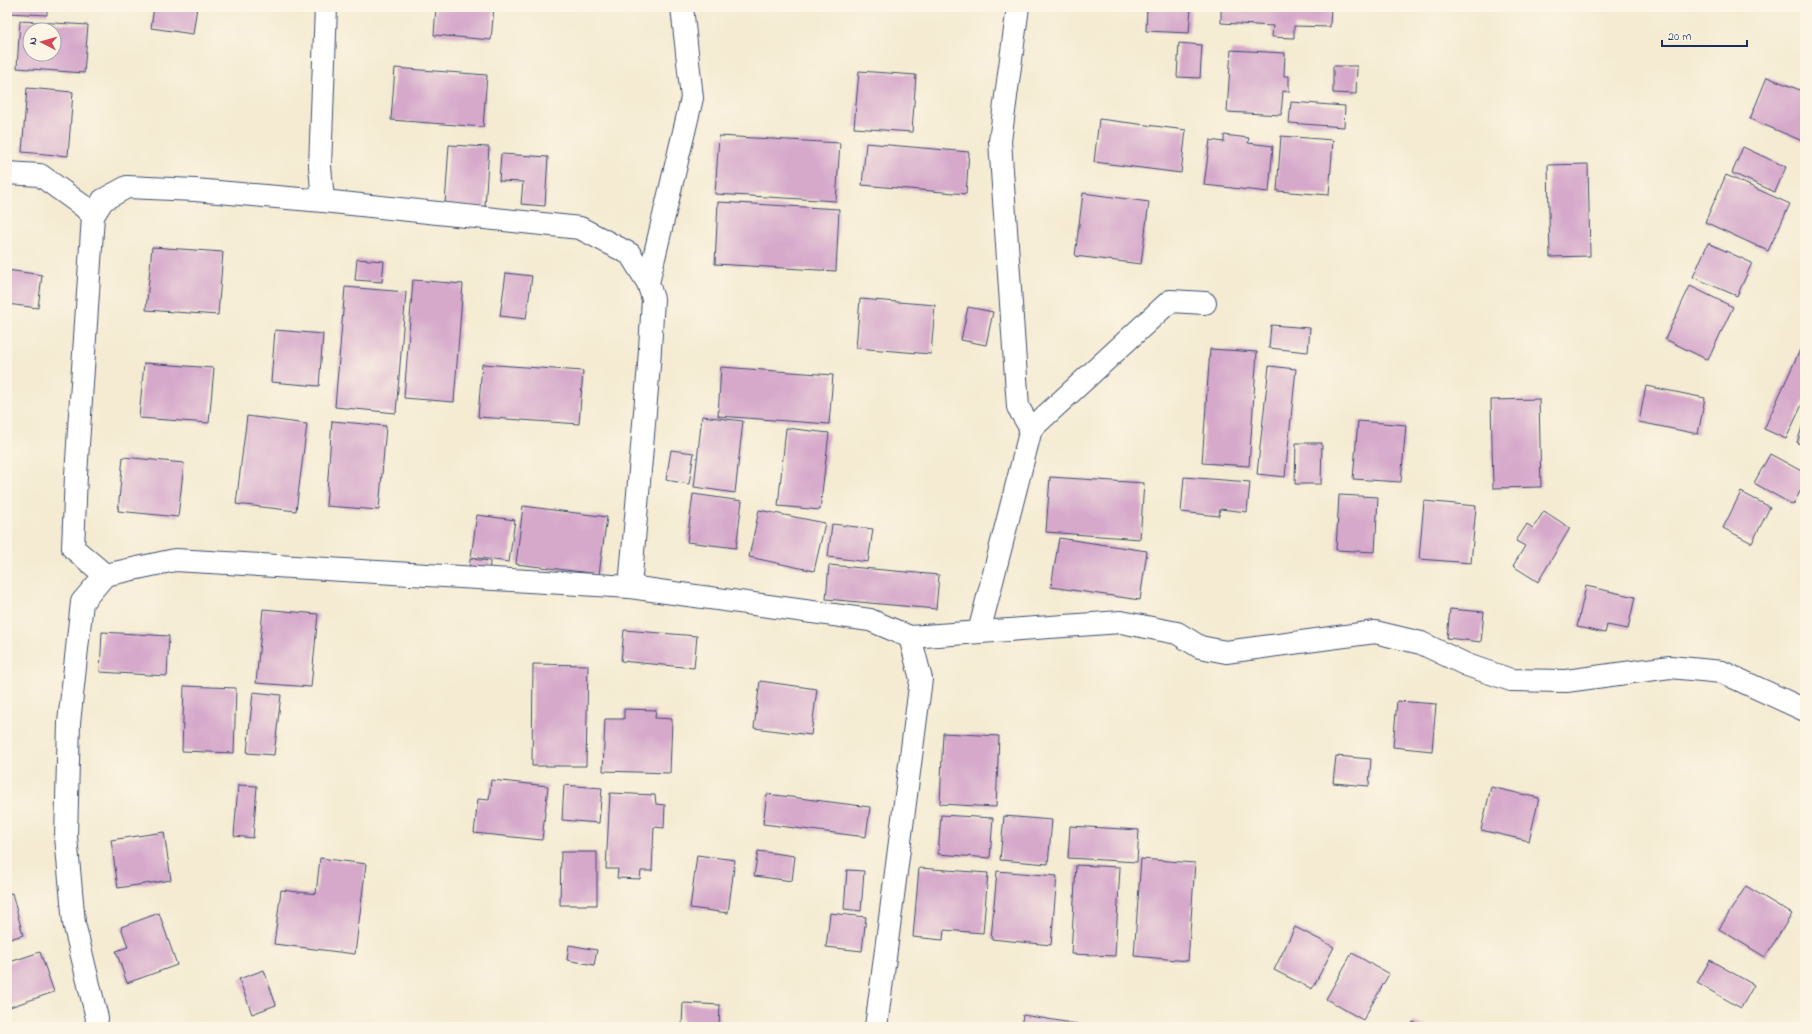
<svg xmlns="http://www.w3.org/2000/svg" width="1812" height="1034" font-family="'Indie Flower',sans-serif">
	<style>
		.building { fill: #d6a9cb; fill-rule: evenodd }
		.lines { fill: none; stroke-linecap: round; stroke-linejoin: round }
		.street-casing { stroke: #3c4b6f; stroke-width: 24 }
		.street { stroke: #fff; stroke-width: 22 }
	</style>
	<rect width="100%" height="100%" fill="#fcf5e5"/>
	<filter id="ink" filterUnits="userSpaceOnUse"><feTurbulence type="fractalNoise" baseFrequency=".025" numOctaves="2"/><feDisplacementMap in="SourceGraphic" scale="8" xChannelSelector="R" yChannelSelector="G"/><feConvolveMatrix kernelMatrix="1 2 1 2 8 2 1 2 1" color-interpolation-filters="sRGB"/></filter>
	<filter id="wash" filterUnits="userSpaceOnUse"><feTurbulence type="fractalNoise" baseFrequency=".012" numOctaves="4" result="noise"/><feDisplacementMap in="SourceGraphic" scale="16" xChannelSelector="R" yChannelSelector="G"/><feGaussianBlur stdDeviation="0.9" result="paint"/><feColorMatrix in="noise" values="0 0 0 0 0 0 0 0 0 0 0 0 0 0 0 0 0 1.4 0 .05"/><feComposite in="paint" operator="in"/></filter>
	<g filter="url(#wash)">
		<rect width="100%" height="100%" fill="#f4ebd2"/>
		<g id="blocks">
			<g class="building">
				<polygon points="7,7 47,7 47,15 7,13"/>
				<polygon points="154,7 197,7 193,34 151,28"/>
				<polygon points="436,7 494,7 491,40 434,35"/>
				<polygon points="1147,7 1191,7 1189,33 1146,31"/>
				<polygon points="1221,7 1331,7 1330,27 1294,26 1294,38 1272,37 1273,26 1221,23"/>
				<path d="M20,21L88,25L84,73L17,68ZM30,30H54V54H30Z"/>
				<polygon points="1179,43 1202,45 1200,78 1177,77"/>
				<polygon points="1231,50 1285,53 1284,76 1289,76 1289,92 1283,91 1281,115 1227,112"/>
				<polygon points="1333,66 1357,66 1356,94 1333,93"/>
				<polygon points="395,68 487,75 483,127 391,120"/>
				<polygon points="859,71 916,75 912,132 854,128"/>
				<polygon points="1767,77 1805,92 1805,142 1750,119"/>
				<polygon points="27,88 73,92 68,156 22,152"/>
				<polygon points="1291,102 1345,106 1344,127 1289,123"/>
				<polygon points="1099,119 1186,130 1181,173 1094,162"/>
				<polygon points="1224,135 1249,138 1248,143 1273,146 1269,192 1204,185 1210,140 1224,142"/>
				<polygon points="719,136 840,143 836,201 715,194"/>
				<polygon points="1281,136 1333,140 1329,195 1277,191"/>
				<polygon points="866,143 969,152 966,194 862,185"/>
				<polygon points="449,145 489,147 485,207 445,204"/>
				<polygon points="1743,147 1786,167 1775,192 1732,173"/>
				<polygon points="501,154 548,157 545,206 521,204 523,182 499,181"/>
				<polygon points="1588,164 1590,256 1550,257 1548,165"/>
				<polygon points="1726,175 1790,204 1768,251 1705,222"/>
				<polygon points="1083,193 1149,202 1141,264 1075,256"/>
				<polygon points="718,202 839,209 836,271 715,264"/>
				<polygon points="1708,243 1752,263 1737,296 1693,277"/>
				<polygon points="152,247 223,252 218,315 146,310"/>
				<polygon points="357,259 384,261 382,282 355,280"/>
				<polygon points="7,270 42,275 38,308 7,304"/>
				<polygon points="506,273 532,276 526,319 500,316"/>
				<polygon points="413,280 463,284 454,402 404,398"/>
				<polygon points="1690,286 1733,307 1708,360 1665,339"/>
				<polygon points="345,287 406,292 396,413 335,407"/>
				<polygon points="860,299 935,305 931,354 856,348"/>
				<polygon points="968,307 993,312 986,345 961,340"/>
				<polygon points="1271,325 1310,328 1308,352 1269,348"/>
				<polygon points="275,330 323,334 319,386 271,382"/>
				<polygon points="1805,339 1805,398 1786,439 1764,429"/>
				<polygon points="1210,349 1257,352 1249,466 1202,463"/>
				<polygon points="144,363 214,368 209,423 139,418"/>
				<polygon points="482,364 583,371 579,424 478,417"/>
				<polygon points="1269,366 1296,369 1285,477 1257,474"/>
				<polygon points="721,367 833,375 829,424 718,416"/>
				<polygon points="1646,386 1705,398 1698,434 1639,422"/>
				<polygon points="1539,399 1541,487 1493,488 1491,400"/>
				<polygon points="247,416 307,424 296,511 236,504"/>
				<polygon points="702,416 743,421 735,493 694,487"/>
				<polygon points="1805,418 1805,445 1797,443"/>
				<polygon points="332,421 386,426 379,510 326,506"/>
				<polygon points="1358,421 1406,425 1401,482 1353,479"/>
				<polygon points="786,428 829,433 820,510 778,506"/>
				<polygon points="1296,443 1322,443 1321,484 1295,484"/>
				<polygon points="671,450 694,453 689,484 666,480"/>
				<polygon points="1770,454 1805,473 1805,482 1793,505 1754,483"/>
				<polygon points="123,457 184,463 178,517 118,511"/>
				<polygon points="1050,477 1144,483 1140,539 1046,532"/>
				<polygon points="1184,477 1250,482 1247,512 1220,509 1219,516 1181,512"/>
				<polygon points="1741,492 1770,507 1752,543 1723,528"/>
				<polygon points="693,494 742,501 736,548 687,542"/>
				<polygon points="1339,495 1378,497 1375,552 1336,550"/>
				<polygon points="1424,501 1476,506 1471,563 1419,559"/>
				<polygon points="523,506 607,517 599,574 516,564"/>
				<polygon points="759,510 825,523 814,571 749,557"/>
				<polygon points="1544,511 1570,528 1538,582 1513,566 1525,546 1516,541 1527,524 1533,528"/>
				<polygon points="477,515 515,520 509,562 471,557"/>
				<polygon points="832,524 873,529 868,562 828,557"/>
				<polygon points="1059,538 1147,551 1140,600 1051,587"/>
				<polygon points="470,559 490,561 489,577 469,575"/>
				<polygon points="829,565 939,575 936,609 826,599"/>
				<polygon points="1586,586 1635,597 1628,629 1607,625 1605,633 1577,627"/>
				<polygon points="263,609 318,614 311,687 256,683"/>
				<polygon points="1450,609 1484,612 1481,642 1447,638"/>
				<polygon points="624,630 697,636 694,668 621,661"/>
				<polygon points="102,632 169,636 167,676 100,672"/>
				<polygon points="533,664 588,665 586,766 532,766"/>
				<polygon points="760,681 817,689 811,735 754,728"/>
				<polygon points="184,686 236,688 234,753 182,751"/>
				<polygon points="253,692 281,695 274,755 247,753"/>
				<polygon points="1397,701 1436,704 1432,751 1393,747"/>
				<polygon points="624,709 656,710 655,718 672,719 670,773 603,771 605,719 624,719"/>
				<polygon points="943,733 999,736 996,807 940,804"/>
				<polygon points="1336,756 1371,759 1369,786 1333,783"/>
				<polygon points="491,780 548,786 542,840 474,833 478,799 489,800"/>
				<polygon points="238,785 257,786 253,838 234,836"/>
				<polygon points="564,785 602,788 599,823 562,820"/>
				<polygon points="1491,787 1539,798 1529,841 1481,830"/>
				<polygon points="610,793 655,795 656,804 665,805 664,828 654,827 652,871 641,871 640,879 617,878 618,869 606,869"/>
				<polygon points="767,794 870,807 866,837 763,824"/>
				<polygon points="941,815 993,818 990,858 938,854"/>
				<polygon points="1004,816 1052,820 1048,864 1000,860"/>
				<polygon points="1070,826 1139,830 1137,862 1068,858"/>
				<polygon points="164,832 171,880 118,888 111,840"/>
				<polygon points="758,851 795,856 792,881 754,876"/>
				<polygon points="561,852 597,852 597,905 560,905"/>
				<polygon points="697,855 735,860 728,913 690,908"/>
				<polygon points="320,858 366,864 355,954 274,944 281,890 316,894"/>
				<polygon points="1141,859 1195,863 1188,961 1134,956"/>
				<polygon points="1076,865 1120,867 1115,956 1071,954"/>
				<polygon points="919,868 988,873 983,933 944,930 943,940 913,937"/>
				<polygon points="847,870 864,871 861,911 844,909"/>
				<polygon points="997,871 1057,876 1051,945 991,939"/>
				<polygon points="1746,886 1792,914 1765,957 1719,929"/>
				<polygon points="12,893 23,935 7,940 7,894"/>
				<polygon points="159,913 177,965 127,983 116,951 128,947 121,927"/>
				<polygon points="830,913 866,917 862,951 826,947"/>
				<polygon points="1295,927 1334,947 1312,989 1274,970"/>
				<polygon points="569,945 597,950 594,965 567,960"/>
				<polygon points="40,952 54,992 7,1008 7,963"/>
				<polygon points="1352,953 1389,974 1363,1020 1326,999"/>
				<polygon points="1710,960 1754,985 1741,1008 1697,983"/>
				<polygon points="264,970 276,1005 252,1014 239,979"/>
				<polygon points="683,1003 720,1005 719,1027 682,1027"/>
				<polygon points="1023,1015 1078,1024 1078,1027 1021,1027"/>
				<polygon points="1413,1022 1427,1027 1411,1027"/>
			</g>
		</g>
	</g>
	<g filter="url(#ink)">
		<use href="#blocks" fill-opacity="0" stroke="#3c4b6f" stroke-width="1"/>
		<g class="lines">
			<defs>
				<g id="street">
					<polyline points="1018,7 1000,141 1018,407 1031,429"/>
					<polyline points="7,173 40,175 83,206 93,216 103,200 127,187 195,190 323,201 580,228 630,254 648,283 653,299 649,365 630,587 870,620 910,637 921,679 876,1027"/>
					<polyline points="323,201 320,166 326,7"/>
					<polyline points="93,216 76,475 73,548 105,575"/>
					<polyline points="648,283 692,98 682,7"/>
					<polyline points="979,632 1031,429 1170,301 1205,303"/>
					<polyline points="910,637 1121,622 1177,633 1200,647 1226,652 1375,632 1421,643 1467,665 1511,680 1566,681 1670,667 1722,672 1805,710"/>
					<polyline points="96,1027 97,1018 74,923 66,837 69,723 82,602 105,575 175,560 630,587"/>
				</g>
			</defs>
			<use href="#street" class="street-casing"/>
			<use href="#street" class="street"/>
		</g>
	</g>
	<rect width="1812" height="1034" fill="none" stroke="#fcf5e5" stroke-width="24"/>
	<g transform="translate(42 42) rotate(276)"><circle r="19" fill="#fcf5e5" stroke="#a2a6af"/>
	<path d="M0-3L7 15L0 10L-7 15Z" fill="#d1495b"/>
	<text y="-6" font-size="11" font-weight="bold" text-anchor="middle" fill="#1b2f5e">N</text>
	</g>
	<path d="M1662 40v6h85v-6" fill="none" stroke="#1b2f5e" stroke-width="2"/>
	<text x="1668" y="40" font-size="12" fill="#1b2f5e" stroke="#fcf5e5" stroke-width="3" paint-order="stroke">20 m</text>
</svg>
